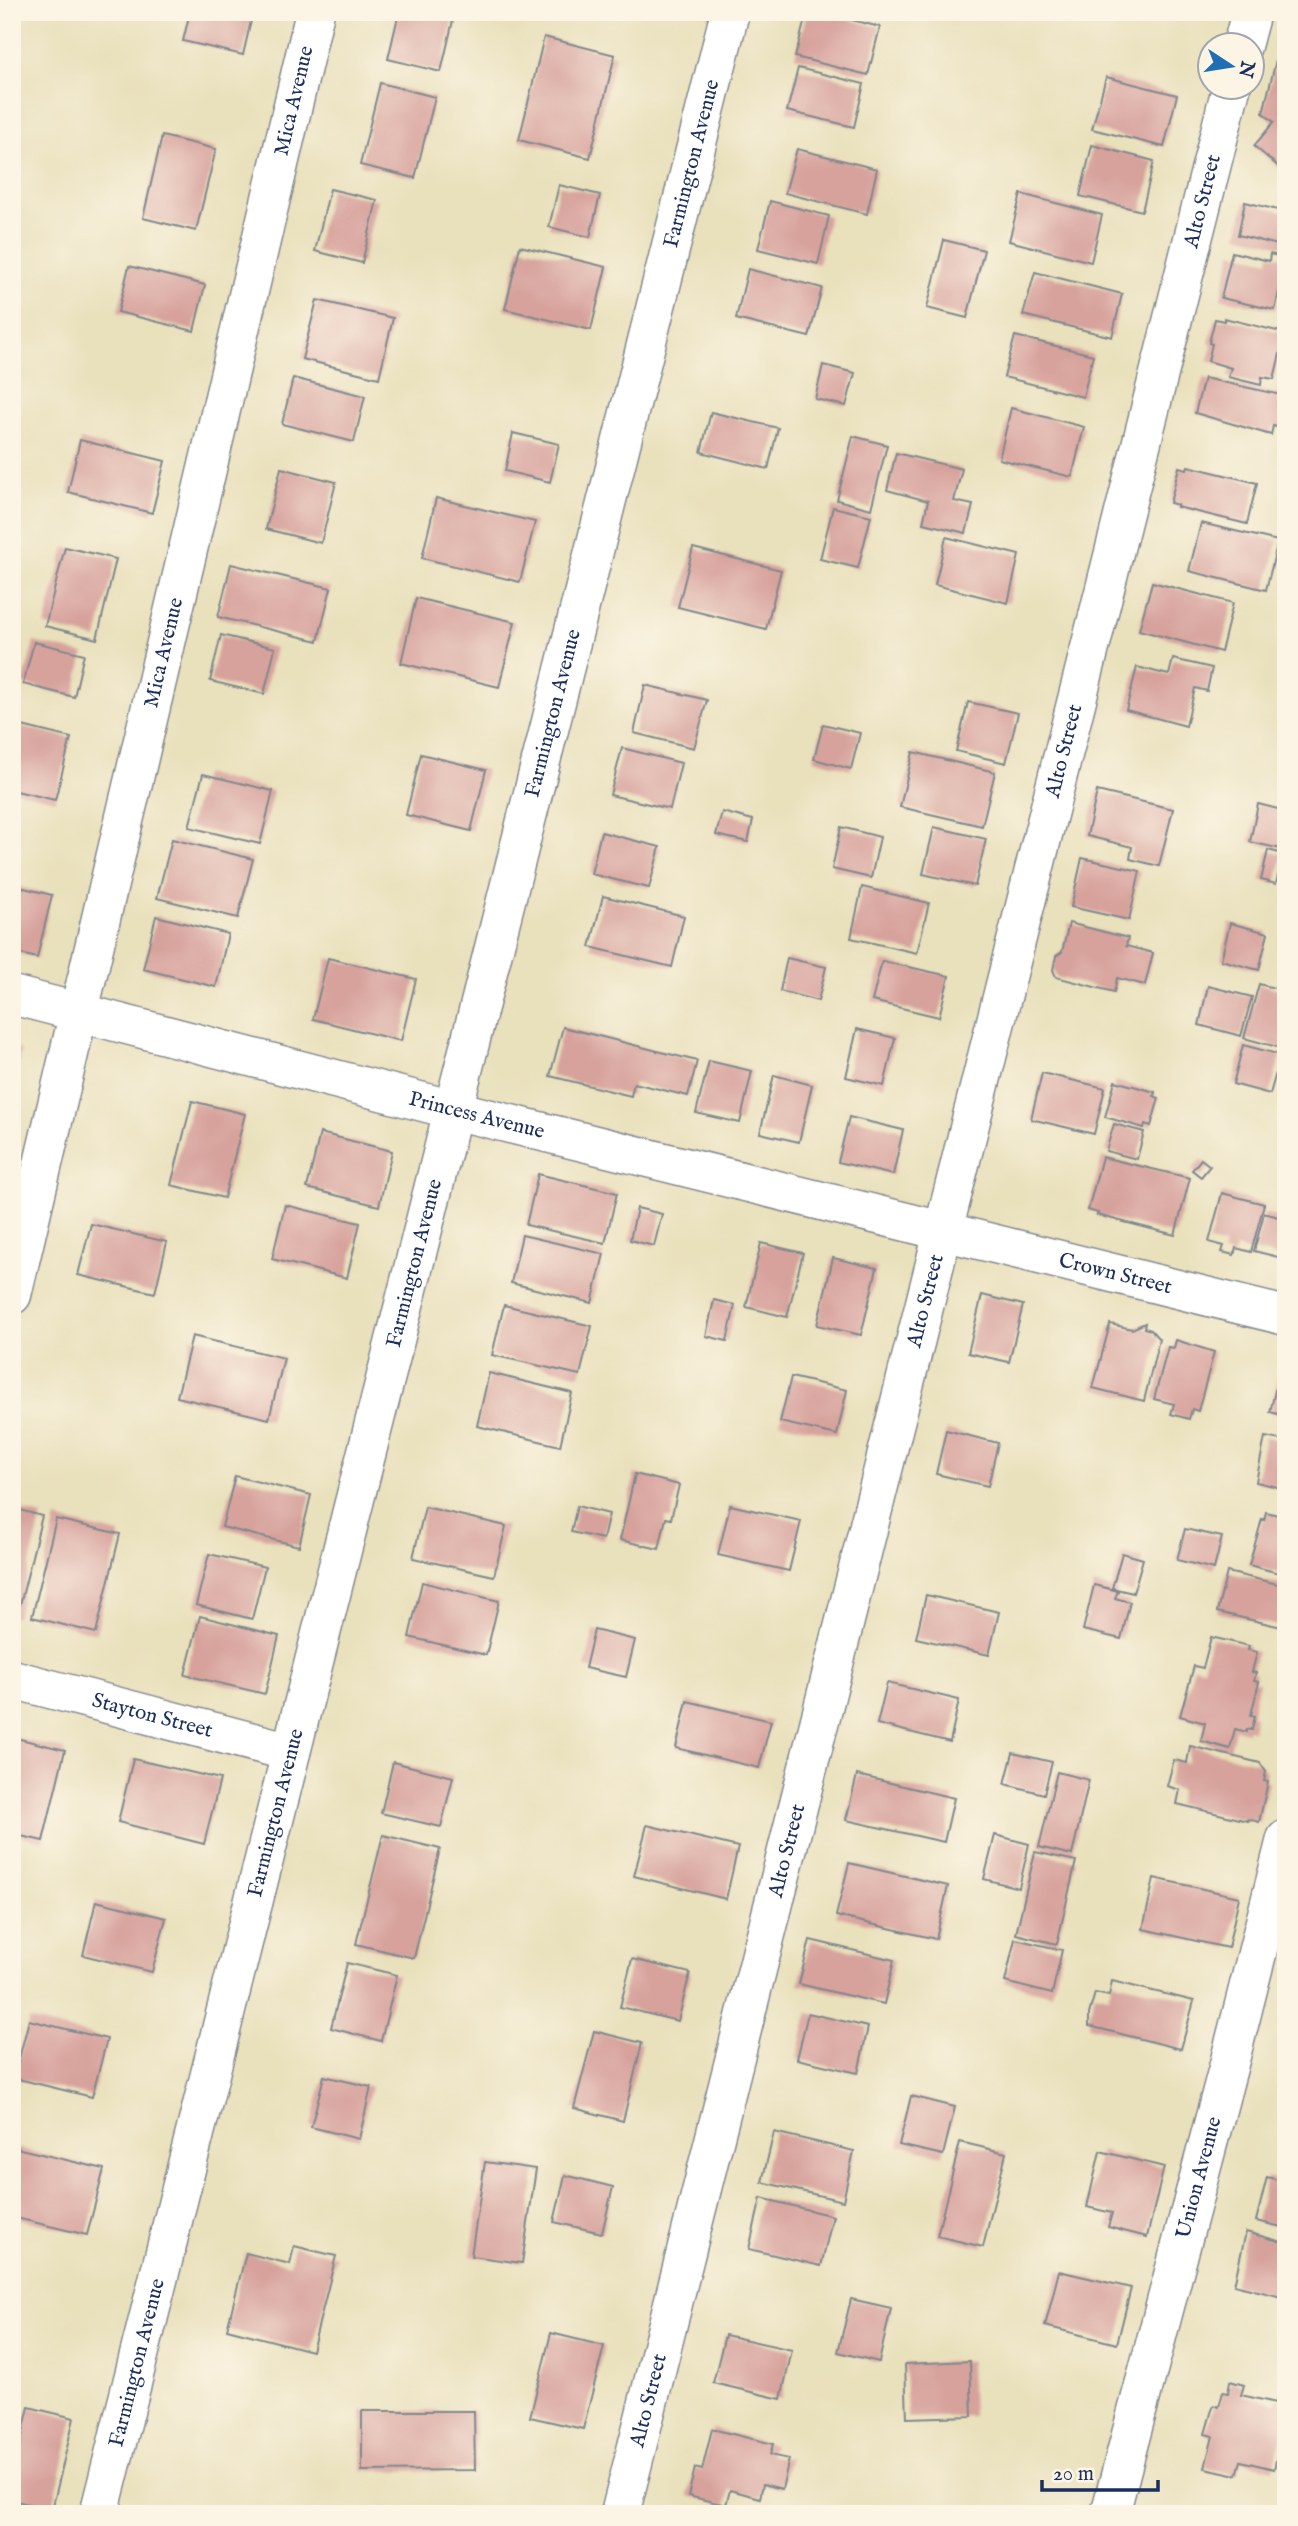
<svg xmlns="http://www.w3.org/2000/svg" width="1298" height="2526" font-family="'IM FELL English',serif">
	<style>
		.building { fill: #d7a29c }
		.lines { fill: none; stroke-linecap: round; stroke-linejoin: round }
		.minor-casing { stroke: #82888d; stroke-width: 41 }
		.major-casing { stroke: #82888d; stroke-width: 41 }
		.minor { stroke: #fff; stroke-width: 38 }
		.major { stroke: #fff; stroke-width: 38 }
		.labels { text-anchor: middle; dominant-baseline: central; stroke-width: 7; stroke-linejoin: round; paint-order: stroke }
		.street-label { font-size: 21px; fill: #1b2f5e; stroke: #fcf5e5 }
	</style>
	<rect width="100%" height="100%" fill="#fcf5e5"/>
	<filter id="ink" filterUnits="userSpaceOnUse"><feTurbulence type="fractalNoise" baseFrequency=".0143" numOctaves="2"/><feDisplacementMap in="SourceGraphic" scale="14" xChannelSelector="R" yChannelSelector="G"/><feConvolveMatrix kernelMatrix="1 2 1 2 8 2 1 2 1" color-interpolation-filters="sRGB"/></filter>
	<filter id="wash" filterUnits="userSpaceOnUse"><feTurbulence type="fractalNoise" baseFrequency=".00686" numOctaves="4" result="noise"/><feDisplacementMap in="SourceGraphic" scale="28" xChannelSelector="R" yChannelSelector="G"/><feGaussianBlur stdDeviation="1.57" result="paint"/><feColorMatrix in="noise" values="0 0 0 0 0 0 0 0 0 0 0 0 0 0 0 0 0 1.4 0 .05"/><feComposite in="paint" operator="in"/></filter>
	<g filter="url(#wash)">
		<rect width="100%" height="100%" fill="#e9e0bc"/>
		<g id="blocks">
			<g class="building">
				<polygon points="190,12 253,12 243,55 183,41"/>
				<polygon points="399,12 455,12 441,72 388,59"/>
				<polygon points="807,12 820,12 880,27 868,75 795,57"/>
				<polygon points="544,37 615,55 590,158 519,140"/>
				<polygon points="1286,52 1286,173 1254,146 1274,122 1263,113 1277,56"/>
				<polygon points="798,68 864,84 854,127 787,111"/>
				<polygon points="1106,77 1177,95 1164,147 1092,129"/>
				<polygon points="380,83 435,97 415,178 360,165"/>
				<polygon points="162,136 216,149 196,231 143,218"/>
				<polygon points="1092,145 1154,161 1142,211 1080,196"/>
				<polygon points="797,149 877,169 867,214 785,193"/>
				<polygon points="559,185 600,195 590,237 549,227"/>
				<polygon points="330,189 377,200 362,263 315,251"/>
				<polygon points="1021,194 1102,215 1091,262 1009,241"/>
				<polygon points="770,201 829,216 818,264 758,249"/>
				<polygon points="1245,202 1286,212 1286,247 1238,235"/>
				<polygon points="944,240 984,250 967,318 927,308"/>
				<polygon points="520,246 606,267 591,330 505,309"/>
				<polygon points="1232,252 1269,261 1270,254 1286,258 1275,310 1221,298"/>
				<polygon points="129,266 205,285 194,331 118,312"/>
				<polygon points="748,269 822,288 809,337 736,319"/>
				<polygon points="1035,272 1122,294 1112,337 1023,315"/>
				<polygon points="317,300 393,318 379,378 302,359"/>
				<polygon points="1224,318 1285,333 1274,379 1262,377 1261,385 1228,377 1231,368 1208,361 1212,344 1209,343 1215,319 1224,321"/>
				<polygon points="1015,336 1093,355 1083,397 1004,377"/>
				<polygon points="823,365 855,373 846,406 815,399"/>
				<polygon points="293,378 365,396 354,442 282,424"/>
				<polygon points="1204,378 1286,396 1286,429 1273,426 1271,435 1195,413"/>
				<polygon points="1011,408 1084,427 1072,477 999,459"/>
				<polygon points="711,412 778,428 768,469 701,452"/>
				<polygon points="513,433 559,444 550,482 505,471"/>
				<polygon points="853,436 887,445 871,509 837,500"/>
				<polygon points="80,440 165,461 152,513 68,492"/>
				<polygon points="896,453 962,469 954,501 973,505 966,533 923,523 928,501 887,490"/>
				<polygon points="1188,466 1257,483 1247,524 1177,507 1178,505 1170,503 1179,467 1187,469"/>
				<polygon points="281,468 336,482 321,543 266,529"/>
				<polygon points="436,498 535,522 520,582 422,558"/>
				<polygon points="833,507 871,516 858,568 820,559"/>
				<polygon points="1201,523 1278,541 1266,590 1189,571"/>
				<polygon points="946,537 1019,555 1008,603 935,585"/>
				<polygon points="65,547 116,559 97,639 45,626"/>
				<polygon points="693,548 781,570 766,629 678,607"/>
				<polygon points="231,564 331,588 318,641 218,617"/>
				<polygon points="1152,582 1233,603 1221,652 1139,630"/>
				<polygon points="416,598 515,622 499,687 401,663"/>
				<polygon points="221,635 275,648 264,694 210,681"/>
				<polygon points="34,642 84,654 74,697 23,684"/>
				<polygon points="1173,659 1212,668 1207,691 1195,688 1186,726 1126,710 1137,667 1169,675"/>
				<polygon points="645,685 707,700 694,748 634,733"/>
				<polygon points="968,702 1018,713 1006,763 956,751"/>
				<polygon points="823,724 860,733 851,769 814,759"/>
				<polygon points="22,726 71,738 55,800 12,790 12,765"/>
				<polygon points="622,748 681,763 670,809 610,795"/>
				<polygon points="913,752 995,772 982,826 900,807"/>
				<polygon points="421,754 486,770 471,831 406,815"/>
				<polygon points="203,774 273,791 260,844 189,827"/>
				<polygon points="1097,791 1173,809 1159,866 1130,859 1132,847 1087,836"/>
				<polygon points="1258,804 1286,811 1286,850 1250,842"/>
				<polygon points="722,812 753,820 748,842 716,835"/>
				<polygon points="841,827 880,837 871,878 832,869"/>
				<polygon points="934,827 986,839 975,886 923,874"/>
				<polygon points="601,832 660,847 649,888 591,874"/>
				<polygon points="172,839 253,859 238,918 157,898"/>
				<polygon points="1268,850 1283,854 1276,884 1261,880"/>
				<polygon points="1082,858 1140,871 1129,920 1071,907"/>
				<polygon points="12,885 52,895 37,958 12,952"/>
				<polygon points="862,887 929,903 917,953 851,938"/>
				<polygon points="603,896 684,916 672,967 590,947"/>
				<polygon points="156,916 228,934 216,987 143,969"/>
				<polygon points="1069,923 1128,938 1126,946 1153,953 1145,985 1117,978 1114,992 1056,977 1053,970 1056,956 1062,952"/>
				<polygon points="1230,923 1268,933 1259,970 1221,960"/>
				<polygon points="328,958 416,979 401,1041 313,1019"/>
				<polygon points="787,958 826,967 818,1001 780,991"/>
				<polygon points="882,961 949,976 939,1017 872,1001"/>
				<polygon points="1259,984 1286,991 1286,1033 1281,1048 1244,1038"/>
				<polygon points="1208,986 1252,997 1241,1036 1199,1025"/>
				<polygon points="563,1027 697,1061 688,1096 634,1083 631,1096 550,1076"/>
				<polygon points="857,1029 895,1038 884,1086 846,1077"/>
				<polygon points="1243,1045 1281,1055 1270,1094 1233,1084"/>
				<polygon points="12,1048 21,1050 13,1084 12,1084"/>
				<polygon points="709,1061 752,1071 740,1123 696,1113"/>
				<polygon points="1042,1073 1105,1088 1094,1134 1031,1119"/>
				<polygon points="774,1075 812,1085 799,1142 760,1133"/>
				<polygon points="1115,1081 1155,1092 1154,1096 1159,1098 1151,1126 1145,1124 1144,1128 1105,1117"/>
				<polygon points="192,1101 245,1114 224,1198 171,1185"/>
				<polygon points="849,1117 903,1130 893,1175 838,1162"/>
				<polygon points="1114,1124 1144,1132 1137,1159 1106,1151"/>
				<polygon points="320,1133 392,1151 379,1206 307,1188"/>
				<polygon points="1102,1157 1190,1178 1175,1235 1097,1215 1098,1213 1088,1210"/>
				<polygon points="1201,1159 1210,1166 1201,1177 1192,1170"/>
				<polygon points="538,1174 617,1193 605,1243 526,1225"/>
				<polygon points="1222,1193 1264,1204 1251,1252 1236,1248 1234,1255 1222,1252 1224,1246 1209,1242"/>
				<polygon points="285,1205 360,1223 347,1278 272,1259"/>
				<polygon points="637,1208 662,1214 654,1246 630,1240"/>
				<polygon points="1264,1213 1286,1219 1286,1259 1254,1251"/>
				<polygon points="91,1224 167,1242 155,1293 78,1275"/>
				<polygon points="522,1235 604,1254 592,1303 511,1283"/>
				<polygon points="761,1243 803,1253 787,1317 746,1307"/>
				<polygon points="833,1258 877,1268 861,1335 817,1325"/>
				<polygon points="982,1295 1023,1305 1009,1362 968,1353"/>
				<polygon points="714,1300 735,1305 727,1341 706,1336"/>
				<polygon points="504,1305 592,1326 580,1375 492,1355"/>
				<polygon points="1145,1323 1144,1328 1151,1330 1159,1339 1144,1401 1093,1388 1110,1324 1132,1329"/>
				<polygon points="192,1336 284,1358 269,1419 177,1397"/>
				<polygon points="1176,1340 1214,1352 1198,1411 1192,1409 1189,1419 1171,1414 1174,1404 1154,1399 1168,1347 1174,1348"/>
				<polygon points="1281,1366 1286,1368 1286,1416 1270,1412"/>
				<polygon points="489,1373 572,1393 560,1446 477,1426"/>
				<polygon points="791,1377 847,1390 837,1435 780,1422"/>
				<polygon points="946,1430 998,1443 988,1486 936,1474"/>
				<polygon points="1265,1437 1286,1441 1286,1489 1256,1482"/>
				<polygon points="635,1474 679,1485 671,1519 666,1518 659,1549 620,1540"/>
				<polygon points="235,1476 311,1495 299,1546 222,1527"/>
				<polygon points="730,1505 801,1521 789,1571 718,1555"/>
				<polygon points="577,1506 609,1514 603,1539 571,1532"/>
				<polygon points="425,1507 506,1526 494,1576 413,1558"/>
				<polygon points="12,1508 42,1516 17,1617 12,1616"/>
				<polygon points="1266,1512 1286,1517 1286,1575 1249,1565 1262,1519 1264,1520"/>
				<polygon points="56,1519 120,1534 96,1633 32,1617"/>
				<polygon points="1185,1529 1222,1537 1214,1569 1177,1560"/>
				<polygon points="1122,1553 1143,1559 1133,1593 1112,1588"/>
				<polygon points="209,1554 265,1567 252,1619 196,1605"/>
				<polygon points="1227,1572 1286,1586 1286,1628 1217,1612"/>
				<polygon points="422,1582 499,1601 486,1655 409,1637"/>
				<polygon points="1094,1585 1118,1591 1115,1598 1130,1602 1121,1639 1083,1630"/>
				<polygon points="926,1595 999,1612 989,1655 916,1638"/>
				<polygon points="200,1616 279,1636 265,1694 185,1675"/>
				<polygon points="594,1630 635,1640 626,1677 585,1668"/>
				<polygon points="1211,1637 1249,1646 1248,1650 1257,1652 1252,1672 1256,1673 1254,1681 1259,1682 1251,1715 1255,1716 1252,1730 1247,1729 1247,1732 1235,1729 1230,1749 1201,1741 1205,1723 1180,1716 1194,1666 1203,1668"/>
				<polygon points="887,1683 959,1700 950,1742 877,1724"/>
				<polygon points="687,1701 771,1721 759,1768 676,1748"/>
				<polygon points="12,1737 65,1750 43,1841 12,1834"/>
				<polygon points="1190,1746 1260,1763 1266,1772 1264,1781 1268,1782 1259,1822 1248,1819 1248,1821 1177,1804 1180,1790 1167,1786 1174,1760 1187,1763"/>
				<polygon points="1013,1753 1052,1762 1044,1794 1005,1784"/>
				<polygon points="133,1759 220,1779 204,1844 118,1822"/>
				<polygon points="393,1762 453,1777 441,1827 381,1813"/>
				<polygon points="1057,1772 1089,1780 1072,1855 1039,1847"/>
				<polygon points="857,1775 954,1798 944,1842 846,1820"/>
				<polygon points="647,1825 738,1847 726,1899 634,1876"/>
				<polygon points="383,1835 440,1849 414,1958 356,1944"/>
				<polygon points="995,1835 1029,1844 1019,1888 984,1879"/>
				<polygon points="1035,1852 1076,1861 1057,1944 1016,1934"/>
				<polygon points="849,1863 948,1886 936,1939 836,1916"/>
				<polygon points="1154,1878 1239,1897 1228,1948 1143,1929"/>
				<polygon points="96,1901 166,1918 152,1972 83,1955"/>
				<polygon points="1015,1939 1062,1950 1052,1994 1005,1982"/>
				<polygon points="810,1940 894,1960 884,2004 799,1984"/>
				<polygon points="632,1959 690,1973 678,2021 620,2007"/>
				<polygon points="347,1963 397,1975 381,2041 331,2028"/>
				<polygon points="1112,1981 1194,2001 1181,2049 1089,2026 1089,2014 1095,1993 1109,1996"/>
				<polygon points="808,2013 868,2027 858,2073 797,2059"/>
				<polygon points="29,2020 107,2039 92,2097 14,2078"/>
				<polygon points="594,2031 642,2043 623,2121 574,2108"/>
				<polygon points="324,2076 371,2087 359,2139 311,2127"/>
				<polygon points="911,2096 955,2107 943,2155 899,2145"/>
				<polygon points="774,2132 854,2151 843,2201 762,2182"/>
				<polygon points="960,2142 1006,2153 983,2247 937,2236"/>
				<polygon points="12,2147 104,2169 87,2235 12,2217"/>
				<polygon points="1100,2151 1164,2167 1147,2237 1108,2227 1112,2213 1087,2207"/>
				<polygon points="485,2162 536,2169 522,2263 471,2256"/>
				<polygon points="565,2175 613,2187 602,2233 554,2222"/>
				<polygon points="1267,2177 1286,2182 1286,2228 1256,2221"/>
				<polygon points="761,2198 833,2216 821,2266 749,2249"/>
				<polygon points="1246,2232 1286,2243 1286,2298 1234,2285"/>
				<polygon points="294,2246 336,2256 312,2351 227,2329 246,2253 290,2264"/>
				<polygon points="1059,2271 1131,2288 1117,2344 1045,2326"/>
				<polygon points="851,2299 891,2308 879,2362 838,2352"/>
				<polygon points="551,2333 604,2346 583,2429 530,2417"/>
				<polygon points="725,2335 792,2350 781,2399 713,2383"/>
				<polygon points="970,2361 972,2416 907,2418 905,2364"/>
				<polygon points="1230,2381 1244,2385 1241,2395 1276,2403 1277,2398 1286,2400 1286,2420 1274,2469 1241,2461 1237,2475 1205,2468 1213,2436 1205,2434 1211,2413 1214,2405 1219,2407 1223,2392 1228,2393"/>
				<polygon points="29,2407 74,2418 52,2510 12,2500 12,2477"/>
				<polygon points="362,2411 474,2411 475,2470 362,2471"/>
				<polygon points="712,2429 773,2444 770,2455 789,2459 782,2489 763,2484 760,2498 730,2490 726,2505 688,2496 695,2468 702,2470"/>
			</g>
		</g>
	</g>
	<g filter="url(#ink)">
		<use href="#blocks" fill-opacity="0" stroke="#82888d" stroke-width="2"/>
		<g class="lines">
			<defs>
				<g id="minor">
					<polyline points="1242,46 1251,12"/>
					<path id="s1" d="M12,995L454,1110L1286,1316"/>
					<path id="s2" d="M12,1295L315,12"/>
					<path id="s3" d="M12,1679L291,1752"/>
					<path id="s4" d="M99,2514L730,12"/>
					<path id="s5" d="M620,2514L1231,88"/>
				</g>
				<g id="major">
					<path id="s6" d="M1110,2514L1229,2064L1286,1839"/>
				</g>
			</defs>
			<use href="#minor" class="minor-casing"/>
			<use href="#major" class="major-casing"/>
			<use href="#minor" class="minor"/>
			<use href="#major" class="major"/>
		</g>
	</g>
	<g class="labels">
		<g class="street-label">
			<text stroke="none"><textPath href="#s2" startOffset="1227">Mica Avenue</textPath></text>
			<text stroke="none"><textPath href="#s4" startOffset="2424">Farmington Avenue</textPath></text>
			<text stroke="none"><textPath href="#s5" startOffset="2385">Alto Street</textPath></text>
			<text stroke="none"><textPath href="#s2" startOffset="660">Mica Avenue</textPath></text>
			<text stroke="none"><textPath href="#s4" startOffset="1857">Farmington Avenue</textPath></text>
			<text stroke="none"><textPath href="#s5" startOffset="1818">Alto Street</textPath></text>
			<text stroke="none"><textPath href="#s1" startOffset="480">Princess Avenue</textPath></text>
			<text stroke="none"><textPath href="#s4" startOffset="1290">Farmington Avenue</textPath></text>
			<text stroke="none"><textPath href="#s1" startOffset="1138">Crown Street</textPath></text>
			<text stroke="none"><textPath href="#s5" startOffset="1251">Alto Street</textPath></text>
			<text stroke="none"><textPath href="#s3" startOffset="145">Stayton Street</textPath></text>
			<text stroke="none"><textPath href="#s4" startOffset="723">Farmington Avenue</textPath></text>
			<text stroke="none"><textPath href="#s5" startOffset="684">Alto Street</textPath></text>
			<text stroke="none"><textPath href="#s6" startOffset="348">Union Avenue</textPath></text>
			<text stroke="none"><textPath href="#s4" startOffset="156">Farmington Avenue</textPath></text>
			<text stroke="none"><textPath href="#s5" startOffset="117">Alto Street</textPath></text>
		</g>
	</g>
	<rect width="1298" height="2526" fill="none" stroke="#fcf5e5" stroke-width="42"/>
	<g transform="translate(1231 66) rotate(102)"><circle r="33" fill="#fcf5e5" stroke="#a2a6af" stroke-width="2"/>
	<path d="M0-5L12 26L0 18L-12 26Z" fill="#1f6fb2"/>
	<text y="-10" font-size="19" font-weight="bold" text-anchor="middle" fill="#1b2f5e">N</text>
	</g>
	<path d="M1042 2480v10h116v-10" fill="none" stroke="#1b2f5e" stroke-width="3.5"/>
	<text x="1053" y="2480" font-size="21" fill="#1b2f5e" stroke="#fcf5e5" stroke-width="5" paint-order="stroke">20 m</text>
</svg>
